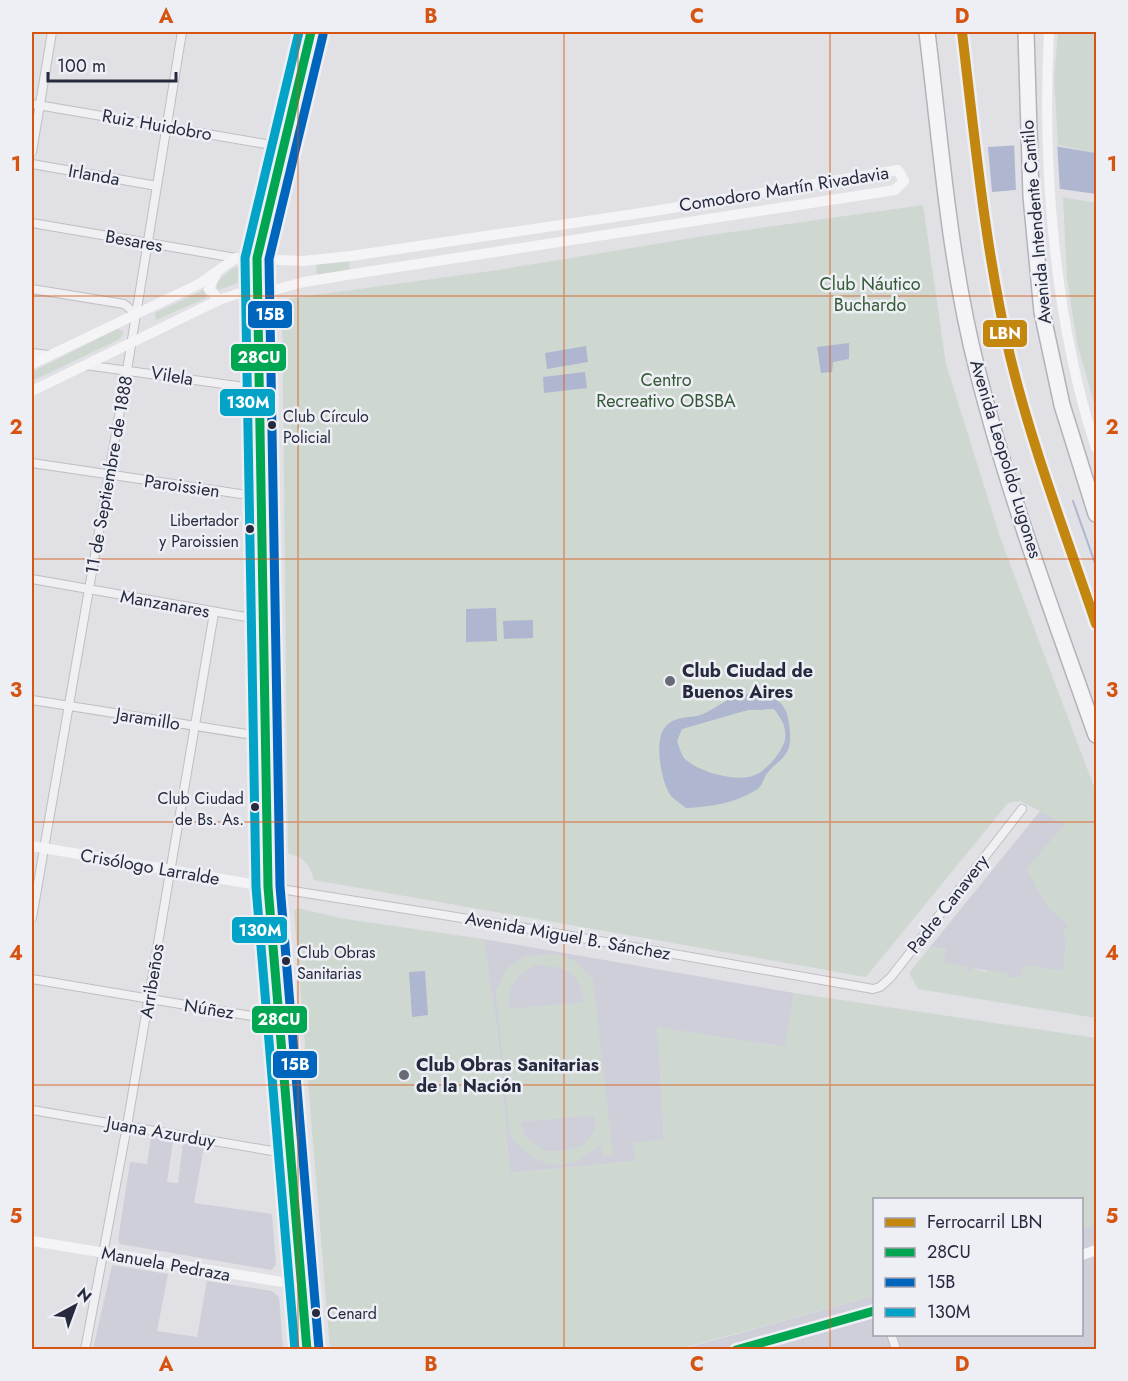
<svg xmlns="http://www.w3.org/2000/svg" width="1128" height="1381" font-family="Jost,sans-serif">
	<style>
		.built { fill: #cecfd8 }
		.green { fill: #ced8d0; fill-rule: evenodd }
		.water { fill: #aeb6d0; fill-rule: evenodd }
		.pier { fill: #e0e0e5 }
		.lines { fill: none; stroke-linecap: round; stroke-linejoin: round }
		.stream { stroke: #aeb6d0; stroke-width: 2 }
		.street-casing { stroke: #bebec3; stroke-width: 10 }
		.primary-casing { stroke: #bcbdc3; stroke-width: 15 }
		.highway-casing { stroke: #b2b3ba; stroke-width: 18 }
		.street { stroke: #f0f0f2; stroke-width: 8 }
		.secondary { stroke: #f4f4f6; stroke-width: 10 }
		.primary { stroke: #f4f4f6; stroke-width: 12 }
		.highway { stroke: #f4f4f6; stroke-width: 15 }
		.bus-1-casing { stroke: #edeff5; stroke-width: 14 }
		.bus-2-casing { stroke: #edeff5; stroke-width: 14 }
		.bus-3-casing { stroke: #edeff5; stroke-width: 14 }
		.bus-1 { stroke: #00a651; stroke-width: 9 }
		.bus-2 { stroke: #0065bd; stroke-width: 9 }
		.bus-3 { stroke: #02a3c7; stroke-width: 9 }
		.rail-1-casing { stroke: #edeff5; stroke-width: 15 }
		.rail-1 { stroke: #c38710; stroke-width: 10 }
		.grid { fill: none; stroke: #d55411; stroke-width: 1.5; stroke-opacity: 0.55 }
		.bus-dot { fill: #272a3e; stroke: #edeff5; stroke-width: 2 }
		.poi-dot { fill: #686a78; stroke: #edeff5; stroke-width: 2 }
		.labels { text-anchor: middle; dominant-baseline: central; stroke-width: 5; stroke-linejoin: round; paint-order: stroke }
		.bus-label { font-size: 16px; fill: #272a3e; stroke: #edeff5; text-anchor: start }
		.street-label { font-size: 18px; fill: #272a3e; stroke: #edeff5 }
		.park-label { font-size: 18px; fill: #355a36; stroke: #edeff5 }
		.poi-label { font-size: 18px; font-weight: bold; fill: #272a3e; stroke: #edeff5; text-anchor: start }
		.line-badge { stroke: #edeff5; stroke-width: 2 }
		.badge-label { font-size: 16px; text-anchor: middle; font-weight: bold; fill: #fff }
		.neatline { fill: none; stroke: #d55411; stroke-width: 2 }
		.grid-label { font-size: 20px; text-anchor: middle; font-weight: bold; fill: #d55411 }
	</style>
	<rect width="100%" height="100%" fill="#e0e0e5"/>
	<g class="built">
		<polygon points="1040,811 1066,824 1047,906 1069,925 1064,931 1067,942 1063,971 1024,966 1022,977 1008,977 1008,974 973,968 972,973 966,972 967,967 943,963 946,949 930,947"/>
		<polygon points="483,939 794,993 785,1047 658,1028 664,1139 636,1161 510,1173 497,1028"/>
		<polygon points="151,1137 173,1142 167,1182 178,1183 183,1143 204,1147 194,1203 272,1214 276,1265 271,1270 120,1244 118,1240 130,1162 147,1164"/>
		<polygon points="1096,1225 1096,1349 679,1350 874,1296 874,1334 1082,1334 1082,1229"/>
		<polygon points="112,1265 168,1274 157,1331 197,1337 207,1281 272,1291 279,1297 283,1349 93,1349"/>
	</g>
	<g class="green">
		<polygon points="1058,32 1096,32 1096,153 1058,145 1054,78"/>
		<polygon points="1063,197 1096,203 1096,410 1077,343 1067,278"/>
		<path d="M923,205L946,364L1001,540L1096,792V1018L918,989L909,973L930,947L946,949L944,963L967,967V972L971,973L973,968L985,972L989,970L1008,974V977H1021L1024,965L1063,971L1067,942L1064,931L1069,925L1047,906L1026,869L1065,824L1020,801L1008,803L866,977L314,880C311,865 303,857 288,853L282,304L286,299L498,270L704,236Z"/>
		<polygon points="349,261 350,271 317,275 316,264"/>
		<polygon points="240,267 240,282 219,290 215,285 217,282 233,268"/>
		<polygon points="204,290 206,298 156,320 155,313"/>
		<polygon points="117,329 124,332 120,339 32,381 32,372"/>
		<polygon points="298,908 339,918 483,939 497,1028 510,1173 636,1161 633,1143 664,1139 657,1027 785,1047 794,993 1096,1038 1096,1225 1082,1229 1082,1200 874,1200 874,1296 679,1349 330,1349 294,911"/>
		<path d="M554,954L576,961L593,980L613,1155L602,1157L601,1143C569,1176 538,1170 510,1136L496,991L507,968L525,956ZM536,965C565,966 580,972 584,1002L509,1009C507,986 516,976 536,965ZM595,1115V1131L582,1146L564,1151H545L525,1136L521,1122Z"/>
	</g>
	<g class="water">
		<polygon points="1042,144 1096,153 1096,194 1047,187 992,192 988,147"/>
		<polygon points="849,343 849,359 833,362 832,372 821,373 817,347"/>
		<polygon points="586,346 588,362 547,369 545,353"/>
		<polygon points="585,372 587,388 544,393 543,377"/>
		<polygon points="496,608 497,641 466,642 466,609"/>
		<polygon points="533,620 533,638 504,639 503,621"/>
		<path d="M747,694C770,696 786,697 789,724C790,730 791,741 789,747C786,758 775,764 769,771C763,777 764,785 756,790C735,803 711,807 686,808C681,804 675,800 671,796C661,783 653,738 666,726C677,715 688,719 700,715C719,708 724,698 747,694ZM774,709C781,718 787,727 785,739C784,750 766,771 755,775C738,783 697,772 684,758C681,754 679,746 677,741L682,729L748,710Z"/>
		<polygon points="425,971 428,1015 412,1017 409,972"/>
	</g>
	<polygon class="pier" points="1042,141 1057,142 1060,192 1016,193 1014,142"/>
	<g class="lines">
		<polyline class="stream" points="1073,501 1096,566"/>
		<defs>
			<g id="street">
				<polyline points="32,104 283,147"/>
				<polyline points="32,152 52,32"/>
				<polyline points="32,164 157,186"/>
				<polyline points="32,223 236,258"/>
				<polyline points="32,289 124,304 136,314"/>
				<polyline points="32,353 49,355"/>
				<polyline points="85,365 260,389"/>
				<polyline points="32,463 261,497"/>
				<polyline points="32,579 263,620"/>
				<polyline points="32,700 265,737"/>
				<polyline points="268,887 531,929 873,989 880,987 891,977 1022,809"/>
				<polyline points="32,918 127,370 182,32"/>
				<polyline points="32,979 263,1018 279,1018"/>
				<polyline points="32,1110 290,1154"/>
				<polyline points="891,1334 896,1349"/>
				<polyline points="85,1350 127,1126 214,613"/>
			</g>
			<polyline id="primary" points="307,1350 268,887 257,258 311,32"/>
			<g id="highway">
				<path d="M927,32C941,145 949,261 978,373C1009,496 1054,616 1096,735"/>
				<polyline points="1026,32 1031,196 1042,312 1062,405 1096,514"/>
			</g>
		</defs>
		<use href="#street" class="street-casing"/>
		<use href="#primary" class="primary-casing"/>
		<use href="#highway" class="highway-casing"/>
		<use href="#street" class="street"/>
		<g class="secondary">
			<path d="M1049,32C1042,165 1054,321 1096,448"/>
			<polyline points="216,274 209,289 219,300"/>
			<polyline points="32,364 199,284 236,258 303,261 351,256 654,211 892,171 898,170 904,181 895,190 353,274 304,282 259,294 237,294 219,300 32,391"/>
			<polyline points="32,846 268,887"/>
			<polyline points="32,1241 301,1285"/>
			<polyline points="1082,1255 1096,1250"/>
			<polyline points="734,1350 874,1311"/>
		</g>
		<use href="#primary" class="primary"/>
		<use href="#highway" class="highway"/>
		<defs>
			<g id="bus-1">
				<polyline points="307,1350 268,887 257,258 311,32"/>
				<polyline points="736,1350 874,1311"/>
			</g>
			<polyline id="bus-2" points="319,1349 280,886 269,259 323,35"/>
			<polyline id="bus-3" points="295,1350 256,887 245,258 299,32"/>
		</defs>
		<use href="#bus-1" class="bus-1-casing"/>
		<use href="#bus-2" class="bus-2-casing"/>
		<use href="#bus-3" class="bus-3-casing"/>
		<use href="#bus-1" class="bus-1"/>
		<use href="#bus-2" class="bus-2"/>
		<use href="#bus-3" class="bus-3"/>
		<defs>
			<path id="rail-1" d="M962,32C975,140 985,249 1010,356C1032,447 1066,535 1096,624"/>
		</defs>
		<use href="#rail-1" class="rail-1-casing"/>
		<use href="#rail-1" class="rail-1"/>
	</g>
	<path class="grid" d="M298,32V1350M564,32V1350M830,32V1350M32,296H1096M32,559H1096M32,822H1096M32,1085H1096"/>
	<g class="bus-dot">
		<circle cx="272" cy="425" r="5"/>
		<circle cx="250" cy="529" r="5"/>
		<circle cx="255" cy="807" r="5"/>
		<circle cx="286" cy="961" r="5"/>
		<circle cx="316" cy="1313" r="5"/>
	</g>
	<g class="poi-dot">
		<circle cx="670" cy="681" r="6"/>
		<circle cx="404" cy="1075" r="6"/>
	</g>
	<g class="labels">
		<g class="bus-label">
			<text x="283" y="416">Club Círculo<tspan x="283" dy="21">Policial</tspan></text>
			<text x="239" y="520" text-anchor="end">Libertador<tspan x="239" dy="21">y Paroissien</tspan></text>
			<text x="244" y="798" text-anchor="end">Club Ciudad<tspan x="244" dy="21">de Bs. As.</tspan></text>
			<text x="297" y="952">Club Obras<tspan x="297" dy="21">Sanitarias</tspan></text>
			<text x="327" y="1313">Cenard</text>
		</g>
		<g class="street-label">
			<text transform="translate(157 125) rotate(10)">Ruiz Huidobro</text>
			<text transform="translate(94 175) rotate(10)">Irlanda</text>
			<text transform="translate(784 189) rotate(-9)">Comodoro Martín Rivadavia</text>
			<text transform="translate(1036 222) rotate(-95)">Avenida Intendente Cantilo</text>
			<text transform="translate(134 241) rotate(10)">Besares</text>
			<text transform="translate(172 376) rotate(9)">Vilela</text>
			<text transform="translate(1006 459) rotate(73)">Avenida Leopoldo Lugones</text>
			<text transform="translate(109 475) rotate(-80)">11 de Septiembre de 1888</text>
			<text transform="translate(182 486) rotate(8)">Paroissien</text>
			<text transform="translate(165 604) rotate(10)">Manzanares</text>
			<text transform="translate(148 719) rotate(9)">Jaramillo</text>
			<text transform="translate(150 867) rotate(10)">Crisólogo Larralde</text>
			<text transform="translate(948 904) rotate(-52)">Padre Canavery</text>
			<text transform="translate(568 936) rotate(10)">Avenida Miguel B. Sánchez</text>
			<text transform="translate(152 981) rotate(-81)">Arribeños</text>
			<text transform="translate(209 1009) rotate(9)">Núñez</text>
			<text transform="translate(161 1132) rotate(10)">Juana Azurduy</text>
			<text transform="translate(166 1264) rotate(10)">Manuela Pedraza</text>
		</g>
		<g class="park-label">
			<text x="870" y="284">Club Náutico<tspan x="870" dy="21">Buchardo</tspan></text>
			<text x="666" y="380">Centro<tspan x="666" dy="21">Recreativo OBSBA</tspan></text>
		</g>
		<g class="poi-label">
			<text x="682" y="671">Club Ciudad de<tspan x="682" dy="21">Buenos Aires</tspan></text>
			<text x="416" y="1065">Club Obras Sanitarias<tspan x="416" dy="21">de la Nación</tspan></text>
		</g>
	</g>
	<g class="line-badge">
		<rect x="247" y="300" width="46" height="29" rx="6" fill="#0065bd"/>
		<rect x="982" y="319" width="46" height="29" rx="6" fill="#c38710"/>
		<rect x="230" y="343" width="57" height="29" rx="6" fill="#00a651"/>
		<rect x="219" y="388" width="57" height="29" rx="6" fill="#02a3c7"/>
		<rect x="231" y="916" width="57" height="28" rx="6" fill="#02a3c7"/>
		<rect x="251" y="1005" width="57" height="29" rx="6" fill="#00a651"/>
		<rect x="272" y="1050" width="46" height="29" rx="6" fill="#0065bd"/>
	</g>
	<g class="badge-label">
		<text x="270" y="320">15B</text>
		<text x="1005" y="339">LBN</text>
		<text x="259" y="363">28CU</text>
		<text x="248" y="408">130M</text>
		<text x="260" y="936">130M</text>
		<text x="279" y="1025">28CU</text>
		<text x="295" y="1070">15B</text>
	</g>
	<rect width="1128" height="1381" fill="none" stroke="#edeff5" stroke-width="66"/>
	<rect x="873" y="1198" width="210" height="138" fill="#edeff5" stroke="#9ea0ac" stroke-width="1.5"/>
	<rect x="885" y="1218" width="30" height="9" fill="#c38710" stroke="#9ea0ac" stroke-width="1.5"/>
	<text x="927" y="1228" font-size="18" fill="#272a3e">Ferrocarril LBN</text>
	<rect x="885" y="1248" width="30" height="9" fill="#00a651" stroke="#9ea0ac" stroke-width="1.5"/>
	<text x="927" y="1258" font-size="18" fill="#272a3e">28CU</text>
	<rect x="885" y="1278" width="30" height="9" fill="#0065bd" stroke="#9ea0ac" stroke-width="1.5"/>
	<text x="927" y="1288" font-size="18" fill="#272a3e">15B</text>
	<rect x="885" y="1308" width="30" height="9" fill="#02a3c7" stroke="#9ea0ac" stroke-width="1.5"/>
	<text x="927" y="1318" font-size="18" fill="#272a3e">130M</text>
	<g transform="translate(75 1306) rotate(41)" stroke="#edeff5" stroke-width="4.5" paint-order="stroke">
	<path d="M0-4.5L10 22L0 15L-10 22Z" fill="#272a3e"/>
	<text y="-9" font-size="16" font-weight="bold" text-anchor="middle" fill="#272a3e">N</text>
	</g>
	<path d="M48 72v9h128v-9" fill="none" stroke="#272a3e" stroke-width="3"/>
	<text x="57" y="72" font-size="18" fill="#272a3e" stroke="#edeff5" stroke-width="4.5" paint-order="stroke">100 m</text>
	<rect x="33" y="33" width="1062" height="1315" class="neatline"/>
	<g class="grid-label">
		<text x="166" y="23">A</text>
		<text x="431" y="23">B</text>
		<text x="697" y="23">C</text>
		<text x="962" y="23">D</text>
		<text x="16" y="171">1</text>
		<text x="1112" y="171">1</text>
		<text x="16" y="434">2</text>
		<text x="1112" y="434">2</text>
		<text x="16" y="697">3</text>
		<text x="1112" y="697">3</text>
		<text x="16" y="960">4</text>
		<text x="1112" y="960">4</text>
		<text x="16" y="1223">5</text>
		<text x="1112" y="1223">5</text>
		<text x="166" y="1371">A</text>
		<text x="431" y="1371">B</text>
		<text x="697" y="1371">C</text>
		<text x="962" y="1371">D</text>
	</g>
</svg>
